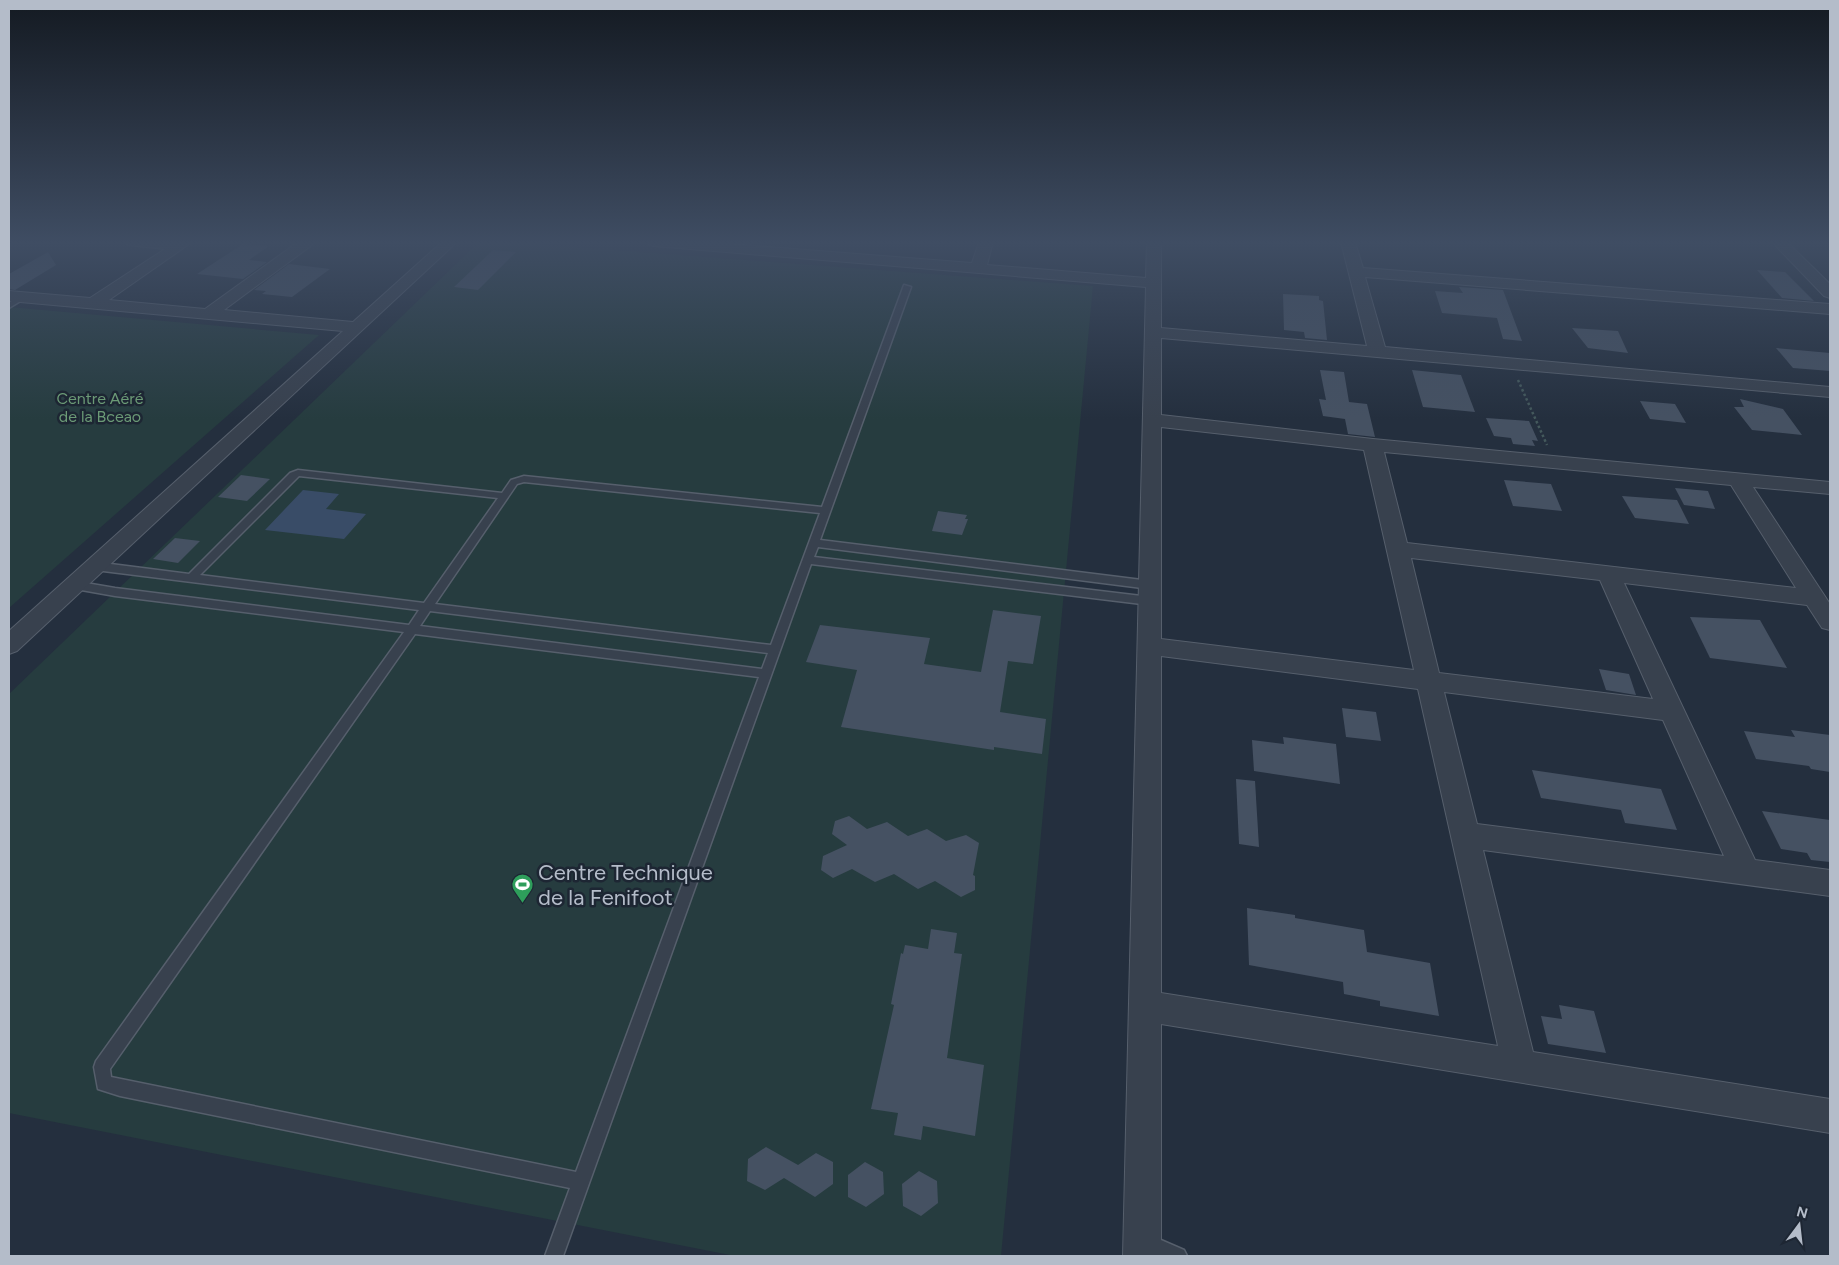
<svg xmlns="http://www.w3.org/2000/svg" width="1839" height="1265" font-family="Figtree,sans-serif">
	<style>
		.green { fill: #263c3f }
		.water { fill: #394c67 }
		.building { fill: #455162 }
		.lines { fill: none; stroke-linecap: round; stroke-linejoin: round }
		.lane-casing { stroke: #565f6c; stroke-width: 3 }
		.street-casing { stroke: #565f6c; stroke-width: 2 }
		.path { stroke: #44595c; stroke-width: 2.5; stroke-dasharray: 2.5 2.5; stroke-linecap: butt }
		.lane { fill: #38414e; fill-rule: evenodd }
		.street { fill: #38414e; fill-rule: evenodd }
		.labels { text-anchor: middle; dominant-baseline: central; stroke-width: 5; stroke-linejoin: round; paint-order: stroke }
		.far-park-label { font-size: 16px; fill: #6b9a76; stroke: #1d2633 }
		.near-poi-label { font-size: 22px; fill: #b4bcc9; stroke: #1d2633; text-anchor: start }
	</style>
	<rect width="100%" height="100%" fill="#242f3e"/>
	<g class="green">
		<polygon points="479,242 505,242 1093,286 1001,1256 735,1256 9,1113 9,694"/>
		<polygon points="9,307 319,335 9,608"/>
	</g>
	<polygon class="water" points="303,490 339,494 326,509 366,514 344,539 265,530"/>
	<g class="building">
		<polygon points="243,244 269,246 249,260 267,262 243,279 197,274"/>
		<polygon points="493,250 516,252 478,290 454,287"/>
		<polygon points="48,252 56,265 15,290 9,289 9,274"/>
		<polygon points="289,264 330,269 292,297 262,294 266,291 254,290"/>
		<polygon points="1757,270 1785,272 1814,301 1782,298"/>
		<polygon points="1459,287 1503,290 1522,341 1503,339 1497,318 1442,313 1435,291 1463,293"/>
		<polygon points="1283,294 1319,296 1319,300 1323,301 1327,340 1305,338 1304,332 1284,330"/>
		<polygon points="1572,328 1618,331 1628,353 1588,348"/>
		<polygon points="1776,348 1830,353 1830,371 1793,368"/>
		<polygon points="1320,370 1344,372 1349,402 1367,404 1375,437 1348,434 1345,419 1323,416 1319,399 1326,400"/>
		<polygon points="1412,370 1461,375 1475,412 1423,407"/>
		<polygon points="1740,399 1783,409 1802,435 1752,430 1734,407 1744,407"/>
		<polygon points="1640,401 1675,404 1686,423 1650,419"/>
		<polygon points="1486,418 1529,421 1538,441 1532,440 1535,446 1513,444 1511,438 1494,436"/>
		<polygon points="241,475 270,479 247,501 218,497"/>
		<polygon points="1504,480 1551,484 1562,511 1513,506"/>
		<polygon points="1675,488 1708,491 1715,509 1684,505"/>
		<polygon points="1622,496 1677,500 1689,524 1635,518"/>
		<polygon points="938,511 967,515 965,519 968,519 962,535 932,531"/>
		<polygon points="175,538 200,541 178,563 153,559"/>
		<polygon points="993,610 1041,616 1033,664 1008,661 1000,712 1046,719 1042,754 994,747 994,750 841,727 857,670 806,662 820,625 930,638 924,664 981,672"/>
		<polygon points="1690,617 1760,620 1787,668 1710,658"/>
		<polygon points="1599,669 1629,674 1636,695 1606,690"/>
		<polygon points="1342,708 1376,712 1381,741 1346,737"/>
		<polygon points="1791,730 1830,735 1830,772 1811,769 1809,766 1756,759 1744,731 1795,737"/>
		<polygon points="1283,737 1336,744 1340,784 1254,771 1252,740 1284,744"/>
		<polygon points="1532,770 1661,789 1677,830 1625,823 1621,810 1541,798"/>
		<polygon points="1236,779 1255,781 1259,847 1239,844"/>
		<polygon points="1762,811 1830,820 1830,862 1811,860 1807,853 1781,849"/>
		<polygon points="849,816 867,829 887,822 908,836 927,829 946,841 966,835 979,843 973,875 975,876 975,890 961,897 935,881 918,889 894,874 875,882 852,869 833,878 821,870 823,856 847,845 832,834 835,821"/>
		<polygon points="1247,908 1295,915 1295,918 1364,930 1367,952 1430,963 1439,1016 1380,1006 1380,1001 1344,994 1343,982 1249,965"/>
		<polygon points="931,929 957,933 954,953 962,954 947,1058 984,1065 975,1136 923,1126 921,1140 894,1135 898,1113 871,1109 894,1005 891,1004 901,953 903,954 905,945 928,949"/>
		<polygon points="1559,1005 1594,1011 1606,1053 1548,1044 1541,1016 1562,1019"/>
		<polygon points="766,1147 798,1165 816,1153 833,1162 833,1184 815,1197 784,1178 765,1190 747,1181 748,1159"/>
		<polygon points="865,1162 883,1172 884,1194 866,1207 848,1197 848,1175"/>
		<polygon points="919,1171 937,1181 938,1203 921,1216 903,1206 902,1184"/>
	</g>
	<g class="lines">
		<defs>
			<g id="lane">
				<path d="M904,285L911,287L820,540L1150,581L1155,585L1150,589L818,547L814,557L1150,597L1155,601L1150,605L811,564L563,1256H545L570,1188L120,1096L98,1089L94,1067L96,1061L404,632L115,596L70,588L69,585L70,582L74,581L115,588L409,625L419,610L95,570L90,566L95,562L189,574L290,473L298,470L502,493L511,480L524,476L822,507ZM299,476L498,498L424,603L200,575ZM524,482L820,513L771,645L435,604L517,484ZM430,611L768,653L762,669L420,626ZM415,634L759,677L576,1172L111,1077L110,1069Z"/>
				<polygon points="20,295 27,297 9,308 9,303"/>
				<polygon points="1147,1234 1184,1250 1187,1256 1157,1256 1141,1249 1138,1243 1141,1237"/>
			</g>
			<g id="street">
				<polygon points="126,242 192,242 109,300 205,309 298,242 314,242 312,245 224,310 353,322 442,242 457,242 17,651 9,654 9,631 343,331 9,301 9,291 90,298 165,249 128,245"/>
				<path d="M647,242H704L972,263L979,242H993L987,265L1146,278L1147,242H1161V328L1367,346L1341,242H1355L1363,268L1830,304V314L1365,277L1385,347L1830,387V397L1161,338V415L1373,439L1830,482V494L1753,487L1830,604V630L1822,628L1807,605L1624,583L1755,860L1830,870V896L1483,850L1533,1052L1830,1099V1133L1161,1024V1256H1123L1146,287L654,246L649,245ZM1161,427L1364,450L1414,670L1161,639ZM1384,452L1731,485L1796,588L1407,543ZM1411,558L1600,580L1653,699L1439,673ZM1161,656L1418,689L1498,1046L1161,993ZM1444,692L1663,720L1724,856L1477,824Z"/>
				<polygon points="1772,242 1787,242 1830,284 1830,298 1824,296"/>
			</g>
		</defs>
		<use href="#lane" class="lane-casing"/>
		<use href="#street" class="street-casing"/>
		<polyline class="path" points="1518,380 1547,445"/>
		<use href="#lane" class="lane"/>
		<use href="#street" class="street"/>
	</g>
	<linearGradient id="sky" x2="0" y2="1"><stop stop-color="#141a22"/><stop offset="0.58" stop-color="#3f4d63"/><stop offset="1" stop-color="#3f4d63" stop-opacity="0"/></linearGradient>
	<rect width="1839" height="419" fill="url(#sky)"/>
	<defs>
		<symbol id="stadium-pin" viewBox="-11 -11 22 30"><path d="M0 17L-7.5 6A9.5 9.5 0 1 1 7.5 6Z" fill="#2e9e5b" stroke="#1d2633"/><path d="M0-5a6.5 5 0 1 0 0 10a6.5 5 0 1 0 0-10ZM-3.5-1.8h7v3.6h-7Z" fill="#fff"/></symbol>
	</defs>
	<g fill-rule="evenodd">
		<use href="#stadium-pin" x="510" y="872" width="25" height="34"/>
	</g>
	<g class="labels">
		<g class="far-park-label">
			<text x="100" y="398">Centre Aéré<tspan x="100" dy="18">de la Bceao</tspan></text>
		</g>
		<g class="near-poi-label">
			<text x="538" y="872">Centre Technique<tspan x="538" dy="25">de la Fenifoot</tspan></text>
		</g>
	</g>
	<rect width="1839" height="1265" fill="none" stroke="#b4bcc9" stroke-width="20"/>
	<g transform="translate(1799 1225) rotate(15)" stroke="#1d2633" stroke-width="4" paint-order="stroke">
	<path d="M0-4L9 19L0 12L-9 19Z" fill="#b4bcc9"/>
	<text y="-8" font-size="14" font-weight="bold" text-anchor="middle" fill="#b4bcc9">N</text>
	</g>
</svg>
